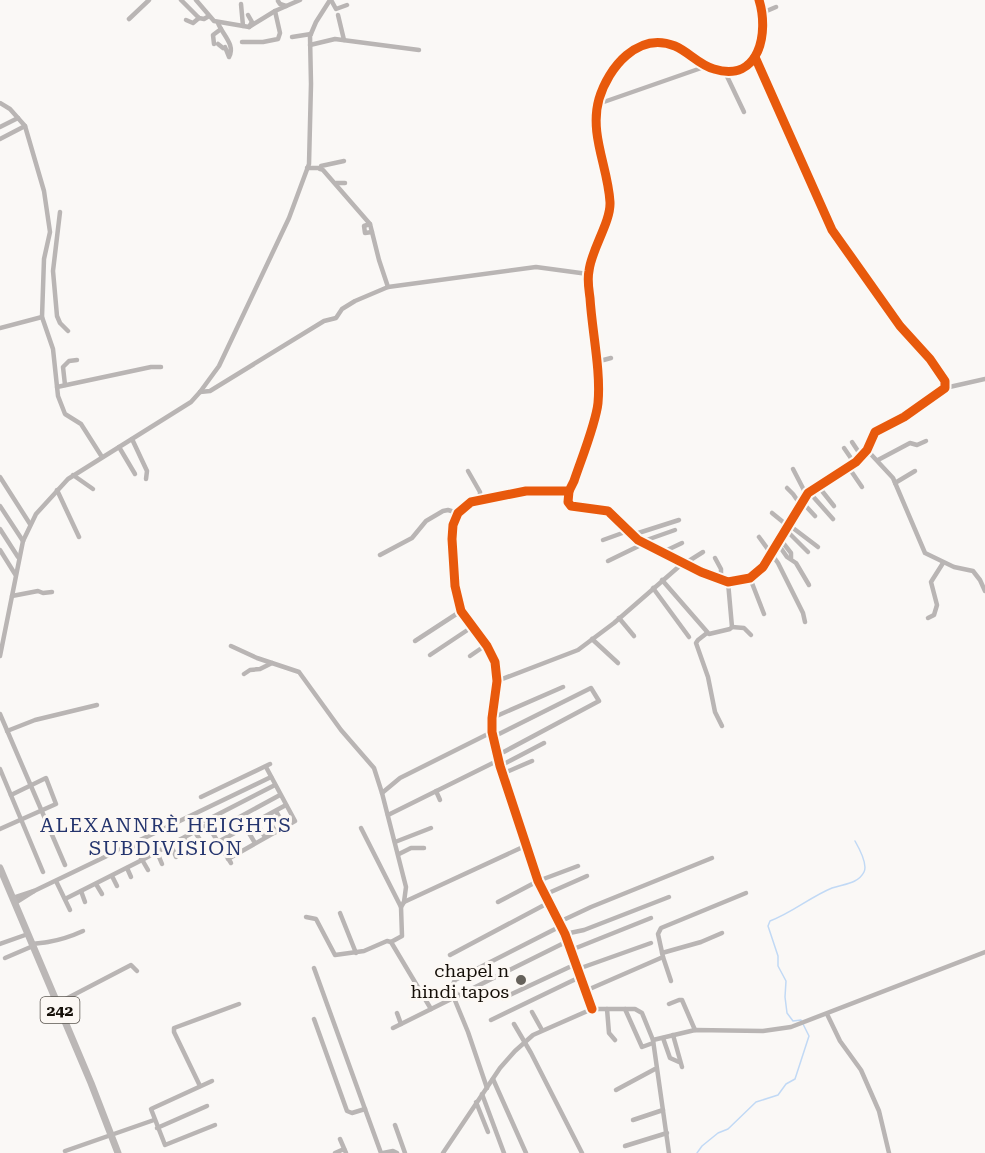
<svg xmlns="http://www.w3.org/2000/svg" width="985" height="1153" font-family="'Roboto Serif',serif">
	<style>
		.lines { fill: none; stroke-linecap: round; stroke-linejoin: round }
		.stream { stroke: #c1d9f5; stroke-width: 1.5 }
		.minor { stroke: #b9b5b4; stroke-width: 4.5 }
		.major { stroke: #bbb7b6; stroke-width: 7 }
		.cycleway-casing { stroke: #fcf8f4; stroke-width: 13 }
		.cycleway { stroke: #e8590c; stroke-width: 9 }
		.poi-dot { fill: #65615b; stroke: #fcf8f4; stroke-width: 2 }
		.labels { text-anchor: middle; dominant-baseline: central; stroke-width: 6; stroke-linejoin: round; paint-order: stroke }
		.shield { fill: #fcf8f4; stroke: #5a554f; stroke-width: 1.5 }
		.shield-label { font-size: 16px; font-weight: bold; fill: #150f08 }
		.poi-label { font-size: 18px; fill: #150f08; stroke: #fcf8f4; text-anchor: end }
		.neighbourhood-label { font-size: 20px; letter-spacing: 1.5px; fill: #25356e; stroke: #fcf8f4 }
	</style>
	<rect width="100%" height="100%" fill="#faf8f6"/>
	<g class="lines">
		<path class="stream" d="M697,1153L702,1146L718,1133L728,1129L756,1102L778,1095L786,1084L795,1079L809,1036L801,1020L793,1021L787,1013L785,997L786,981L778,966V956L768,926L770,921C792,913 810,897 832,888C843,884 858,884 864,872C868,864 859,848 855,841"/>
		<g class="minor">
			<polyline points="181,0 199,18 204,19 209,16"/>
			<polyline points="196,0 214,21 249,27 275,11 300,0"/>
			<polyline points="331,0 336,9 347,5"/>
			<polyline points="278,1 280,4 286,6"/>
			<polyline points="241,4 243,26"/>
			<polyline points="762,13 776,7"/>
			<polyline points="248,15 252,22 249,27"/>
			<polyline points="338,15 344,40"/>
			<polyline points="129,19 149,0"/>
			<polyline points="186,20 193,23 199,18"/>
			<path d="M218,23C222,34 236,45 229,57L225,47"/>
			<polyline points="292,37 311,34"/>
			<polyline points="242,42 263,42 278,39 280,33 275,11"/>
			<polyline points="214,44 213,35 221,29"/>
			<polyline points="218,44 223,48"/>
			<polyline points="310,45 335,39 419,50"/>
			<polyline points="724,70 744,112"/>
			<polyline points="0,103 10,109 25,126 44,191 50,232 44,259 42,317 53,349 58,396 65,414 81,424 102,457"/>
			<polyline points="598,104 707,66"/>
			<polyline points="0,127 18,118"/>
			<polyline points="0,139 25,126"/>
			<polyline points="307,168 318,168 323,170 370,224 379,260 388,287 536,267 588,274"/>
			<polyline points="320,169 321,166 344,161"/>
			<polyline points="336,183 345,183"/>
			<polyline points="60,212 53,271 57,316 60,323 68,331"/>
			<polyline points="370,224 364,226 365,233 372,232"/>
			<polyline points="0,328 42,317"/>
			<polyline points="596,362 611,358"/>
			<polyline points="65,385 63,367 69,361 77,360"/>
			<polyline points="57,387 151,367 161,367"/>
			<polyline points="945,388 985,379"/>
			<polyline points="200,392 210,391 324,321 336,318 342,309 355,301 388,287"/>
			<polyline points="132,439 147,471 146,479"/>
			<polyline points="852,442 862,457"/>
			<polyline points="119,447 135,474"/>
			<polyline points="844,448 855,464"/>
			<polyline points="867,450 893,478 925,553 954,567 973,571 980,580 985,591"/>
			<polyline points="878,460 910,443 917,445 926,441"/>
			<polyline points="849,468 862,487"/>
			<polyline points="793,469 807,496"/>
			<polyline points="468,471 480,492 480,500"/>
			<polyline points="73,475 93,489"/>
			<polyline points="0,477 30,524"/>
			<polyline points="895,483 915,471"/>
			<polyline points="818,486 834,506"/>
			<polyline points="787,488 793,494 800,504"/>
			<polyline points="57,490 79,537"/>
			<polyline points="569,491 568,502 571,506 608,511 638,540 701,572 728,582 750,578 763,567 808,493 856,462 867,450 875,432 904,417 945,388 945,381 930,359 900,326 832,230 755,57"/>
			<polyline points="809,492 833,519"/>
			<polyline points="802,502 815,516"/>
			<polyline points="0,506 23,541"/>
			<polyline points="772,513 788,526"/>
			<polyline points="789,525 818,547"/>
			<polyline points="0,529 18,557"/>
			<polyline points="786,530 808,552"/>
			<polyline points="632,535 679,520"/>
			<polyline points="759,537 778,563 803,613 805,622"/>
			<polyline points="780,539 791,553 791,558"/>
			<polyline points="603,540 628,531"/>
			<polyline points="641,542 675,530"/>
			<polyline points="778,544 787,557 796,563 809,585"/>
			<polyline points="0,550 15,574"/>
			<polyline points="663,552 682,543"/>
			<polyline points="380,555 412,538 426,521 443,511 448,510 458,513"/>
			<polyline points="715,558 721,569 721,580"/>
			<polyline points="608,561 645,543"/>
			<polyline points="684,564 703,552"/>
			<polyline points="750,578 764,614"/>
			<polyline points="662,580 709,634 730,629 732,627 728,582"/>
			<polyline points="653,588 689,637"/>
			<polyline points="12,596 38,591 43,593 52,592"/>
			<polyline points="619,618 634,636"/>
			<polyline points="928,618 934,615 937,605 931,582 943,563"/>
			<polyline points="732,627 744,628 751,635"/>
			<polyline points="707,633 698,640 696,643 708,677 715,712 722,726"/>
			<polyline points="592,639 618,663"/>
			<polyline points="415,641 461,611"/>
			<polyline points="231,646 257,658 299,672 341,730 374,768 382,793 400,778 492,732"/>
			<polyline points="430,655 472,627"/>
			<polyline points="0,656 23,541 36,514 68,479 191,402 200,392 219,366 289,218 309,164 311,84 310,36 316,22 330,0"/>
			<polyline points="470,656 486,645"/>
			<polyline points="244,674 250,670 260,669 272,663"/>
			<polyline points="497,681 578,650 614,623 683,563"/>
			<polyline points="0,714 65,865"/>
			<polyline points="492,718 563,687"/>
			<polyline points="7,731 35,720 97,705"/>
			<polyline points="493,737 591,688 599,701 498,755"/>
			<polyline points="500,766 544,743"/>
			<polyline points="0,769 43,872"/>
			<polyline points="502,774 532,761"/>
			<polyline points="436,791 440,800"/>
			<polyline points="382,793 406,887 404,902 401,907 402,936 391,942 431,1009"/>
			<polyline points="201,797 270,764"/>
			<polyline points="276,811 285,827"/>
			<polyline points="388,815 499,760"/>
			<polyline points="266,817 276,832"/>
			<polyline points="205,821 275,785"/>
			<polyline points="256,822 265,837"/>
			<polyline points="246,828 255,843"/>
			<polyline points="361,828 401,907"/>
			<polyline points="0,829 56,804 46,778 11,795"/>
			<polyline points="210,829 231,863"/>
			<polyline points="195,832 202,843"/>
			<polyline points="212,832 280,795"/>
			<polyline points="184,838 190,848"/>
			<polyline points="218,842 286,805"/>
			<polyline points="395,842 431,828"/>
			<polyline points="133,844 148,870"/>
			<polyline points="171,845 176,857"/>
			<polyline points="157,852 162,864"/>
			<polyline points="399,854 411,848 424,848"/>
			<polyline points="228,859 295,821 266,767"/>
			<polyline points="127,868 131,877"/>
			<polyline points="112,876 117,886"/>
			<polyline points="56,881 70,910"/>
			<polyline points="96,884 102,894"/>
			<polyline points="81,891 85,902"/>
			<polyline points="544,895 587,876"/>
			<polyline points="13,898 34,891"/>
			<polyline points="65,899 142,860 207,825"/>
			<polyline points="404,902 525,846"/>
			<polyline points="498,902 538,881 578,866"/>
			<polyline points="15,903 34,891 271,777"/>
			<polyline points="340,913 356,953"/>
			<polyline points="306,917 316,919 335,955 364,951 387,941 391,942"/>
			<polyline points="559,922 591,907 712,858"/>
			<polyline points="565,934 584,930 669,897"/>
			<polyline points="0,944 28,934"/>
			<path d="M33,944C38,943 43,943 48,942C60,940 72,936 83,931"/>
			<polyline points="571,950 651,918"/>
			<polyline points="662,953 701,942 722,933"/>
			<polyline points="450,955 548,903"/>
			<polyline points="663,957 671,981"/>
			<polyline points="5,958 33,946"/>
			<polyline points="314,968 365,1109"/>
			<polyline points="578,969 651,943"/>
			<polyline points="585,991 663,957 658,934 661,928 746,893"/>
			<polyline points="458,996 452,986 455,980 561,926"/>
			<polyline points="454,998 468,1032 487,1088"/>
			<polyline points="503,998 576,964"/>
			<polyline points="58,1003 131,965 137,971"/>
			<polyline points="669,1004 679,1000 682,1000 695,1030"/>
			<path d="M592,1009L565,934L538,881L500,766L492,732V718L497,681L495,662L487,646L461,611L455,586L452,539L453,525L458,513L471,502L526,491H569L574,481C581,460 596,423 598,403C601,371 592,331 590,298C589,290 587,280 589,271C591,250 611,222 610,202C608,167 589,134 599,99C608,68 638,31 675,46C689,52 699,65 714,69C760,83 769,32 759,0"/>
			<polyline points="607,1009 609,1033 615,1040"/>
			<polyline points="625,1009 642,1047 653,1043"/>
			<polyline points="532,1012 542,1030"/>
			<polyline points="397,1013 401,1024"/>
			<polyline points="827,1014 840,1041 861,1070 879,1111 889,1153"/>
			<polyline points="314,1019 347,1111 352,1113 365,1109 381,1153"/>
			<polyline points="491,1020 580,977"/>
			<polyline points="514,1024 531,1053 582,1153"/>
			<polyline points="393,1028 568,941"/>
			<polyline points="673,1035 682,1067"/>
			<polyline points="663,1038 670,1058 679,1062"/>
			<polyline points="653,1040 695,1030 763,1031 791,1027 985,952"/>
			<polyline points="493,1079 526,1153"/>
			<polyline points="212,1081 151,1109 165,1145 215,1125"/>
			<polyline points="200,1086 174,1032 174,1028 239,1004"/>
			<polyline points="616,1090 655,1069"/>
			<polyline points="482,1094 504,1153"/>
			<polyline points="476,1102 488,1132"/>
			<polyline points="633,1120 663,1110"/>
			<polyline points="395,1125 405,1153"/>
			<polyline points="157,1128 207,1106"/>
			<polyline points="340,1139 346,1153"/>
			<polyline points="625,1146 667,1133"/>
			<polyline points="65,1151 154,1120"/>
			<polyline points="335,1153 344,1149"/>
			<polyline points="383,1153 393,1151 397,1153"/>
			<polyline points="443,1153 500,1068 515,1051 533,1035 592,1009 635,1009 642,1013 653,1040 669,1153"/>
		</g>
		<polyline class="major" points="0,868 91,1083 118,1153"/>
		<defs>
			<g id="cycleway">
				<polyline points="569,491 568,502 571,506 608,511 638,540 701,572 728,582 750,578 763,567 808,493 856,462 867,450 875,432 904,417 945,388 945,381 930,359 900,326 832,230 755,57"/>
				<path d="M592,1009L565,934L538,881L500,766L492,732V718L497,681L495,662L487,646L461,611L455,586L452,539L453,525L458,513L471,502L526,491H569L574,481C581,460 596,423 598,403C601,371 592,331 590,298C589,290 587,280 589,271C591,250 611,222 610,202C608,167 589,134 599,99C608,68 638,31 675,46C689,52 699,65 714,69C760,83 769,32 759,0"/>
			</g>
		</defs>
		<use href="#cycleway" class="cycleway-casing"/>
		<use href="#cycleway" class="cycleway"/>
	</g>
	<circle class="poi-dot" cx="521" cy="980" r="6"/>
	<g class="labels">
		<rect class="shield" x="40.5" y="997" width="39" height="26" rx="4.5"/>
		<g class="shield-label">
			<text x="60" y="1010">242</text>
		</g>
		<g class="poi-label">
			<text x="509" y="970">chapel n<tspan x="509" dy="21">hindi tapos</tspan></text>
		</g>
		<g class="neighbourhood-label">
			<text x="166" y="825">ALEXANNRÈ HEIGHTS<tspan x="166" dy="23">SUBDIVISION</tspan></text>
		</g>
	</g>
</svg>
